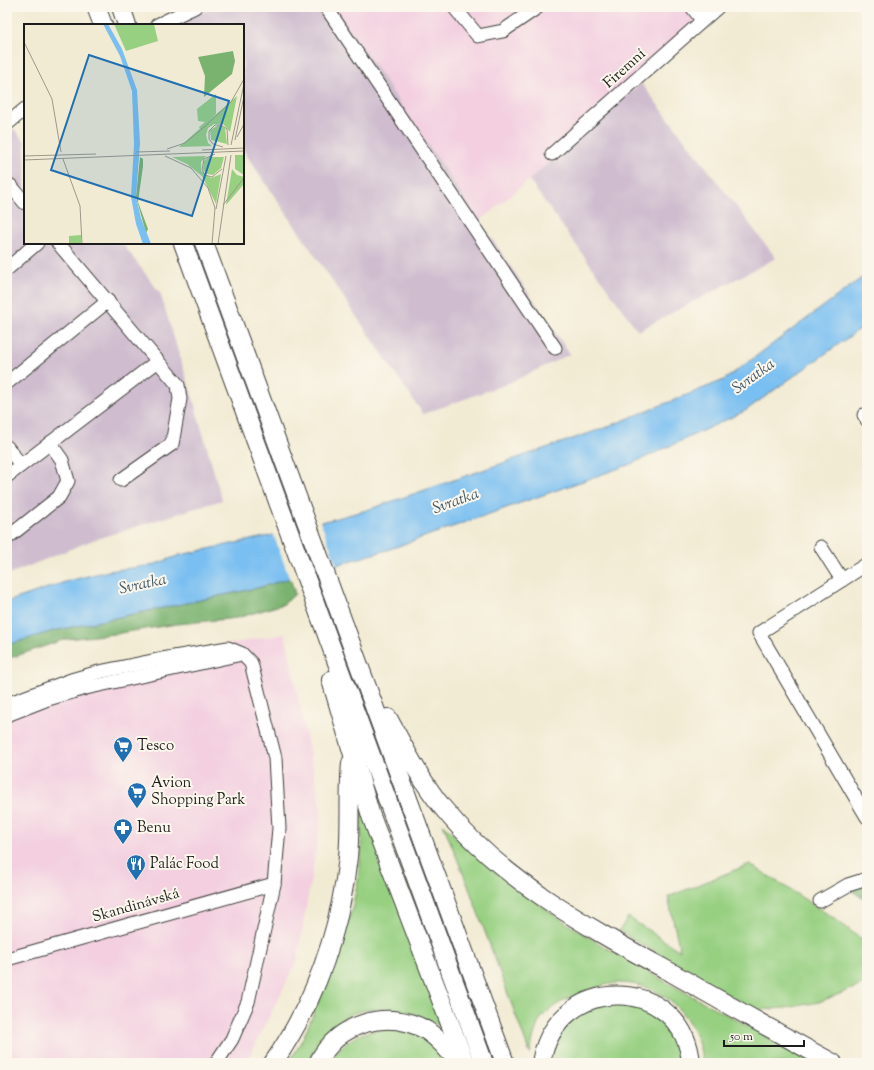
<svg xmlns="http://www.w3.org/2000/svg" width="874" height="1070" font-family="'Sorts Mill Goudy',serif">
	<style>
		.built { fill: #f3cfe0 }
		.industrial { fill: #cfbdcf }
		.green { fill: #98d082; stroke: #5a764f }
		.forest { fill: #7ab270; stroke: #4b6746 }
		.water { fill: #7abff1; stroke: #4b6e86 }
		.pier { fill: #f2ebd4 }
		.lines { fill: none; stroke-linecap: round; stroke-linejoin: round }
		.minor-casing { stroke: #3c3b38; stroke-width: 15 }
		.highway-casing { stroke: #3c3b38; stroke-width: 20 }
		.minor { stroke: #fff; stroke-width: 13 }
		.highway { stroke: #fff; stroke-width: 18 }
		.labels { text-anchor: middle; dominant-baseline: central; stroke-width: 4; stroke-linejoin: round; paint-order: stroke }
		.street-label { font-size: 15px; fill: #1c1c1c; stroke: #fbf7ec }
		.poi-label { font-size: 15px; fill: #1c1c1c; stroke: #fbf7ec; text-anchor: start }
		.water-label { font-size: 16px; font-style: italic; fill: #3d5567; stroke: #fbf7ec }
		.inset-road { fill: none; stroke: #9c988a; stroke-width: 1 }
		.view { fill: #1f6fb2; fill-opacity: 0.15; stroke: #1f6fb2; stroke-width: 2 }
		.inset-edge { fill: none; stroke: #1c1c1c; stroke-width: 2 }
	</style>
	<rect width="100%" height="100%" fill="#fbf7ec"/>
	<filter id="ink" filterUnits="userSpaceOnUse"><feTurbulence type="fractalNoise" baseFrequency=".025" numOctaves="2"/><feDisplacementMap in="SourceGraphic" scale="8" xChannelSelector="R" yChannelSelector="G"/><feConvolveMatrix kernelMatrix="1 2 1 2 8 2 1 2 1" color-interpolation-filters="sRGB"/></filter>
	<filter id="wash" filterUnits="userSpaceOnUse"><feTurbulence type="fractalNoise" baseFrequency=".012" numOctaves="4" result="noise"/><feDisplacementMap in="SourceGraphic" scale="16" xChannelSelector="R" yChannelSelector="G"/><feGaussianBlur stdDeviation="0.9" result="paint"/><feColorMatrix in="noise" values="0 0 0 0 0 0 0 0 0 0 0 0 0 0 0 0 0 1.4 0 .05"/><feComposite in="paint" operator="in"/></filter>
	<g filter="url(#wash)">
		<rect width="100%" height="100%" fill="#f2ebd4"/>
		<g class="built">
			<polygon points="335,7 726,7 529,180 480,221"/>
			<polygon points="285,634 322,813 297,961 246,1063 7,1063 7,701 212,647"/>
		</g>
		<g class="industrial">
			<polygon points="213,7 335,7 570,354 509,383 423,414 243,150 243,25 177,25"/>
			<polygon points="641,83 776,258 638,331 529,180"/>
			<polygon points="14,129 25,142 25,243 122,243 160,293 193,399 222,500 93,540 7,575 7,135"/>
		</g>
		<g class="green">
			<path d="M360,799L445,1030C409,1005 359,997 326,1032C318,1042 314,1053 306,1063H288C302,1044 310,1022 319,1000C340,953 357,906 361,854C362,836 361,817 360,799Z"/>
			<path d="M443,824C525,908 630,963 733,1018C760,1032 785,1049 812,1063H703C697,1019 666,983 619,983C607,983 592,989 581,993C566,999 553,1005 542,1017C535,1026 532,1043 530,1054L467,883Z"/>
			<polygon points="750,864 832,917 867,943 867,983 819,1002 786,1008 755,1010 619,931 628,917 680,951 668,897"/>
			<path d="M631,1002L663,1021L675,1034L685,1063H552C550,1044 568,1018 585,1009C593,1005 621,1004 631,1002Z"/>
			<path d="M387,1029C414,1032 434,1036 447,1063H327C346,1040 356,1032 387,1029Z"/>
		</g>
		<g class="forest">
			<polygon points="290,578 295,594 284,604 237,618 177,624 114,634 66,639 7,659 7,645 53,631 257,588"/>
			<polygon points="867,884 867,901 849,889"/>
		</g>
		<polygon class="water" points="867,274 867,324 745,411 631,464 387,550 257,588 53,631 7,645 7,602 68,581 108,571 153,565 180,555 269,536 367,510 607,427 724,380"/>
		<polygon class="pier" points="320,520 337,566 290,580 273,533"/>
	</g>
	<g filter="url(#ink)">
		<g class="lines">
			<defs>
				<g id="minor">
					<polyline points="326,7 555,348"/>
					<polyline points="454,7 478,36 503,31 538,7"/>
					<polyline points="692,7 702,20"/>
					<polyline points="157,25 195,7"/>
					<polyline points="7,124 25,109"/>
					<polyline points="552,154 718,7"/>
					<polyline points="11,186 25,203"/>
					<polyline points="58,243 178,385 180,399 172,444 121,480"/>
					<polyline points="7,269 37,243"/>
					<polyline points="7,383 108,301"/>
					<polyline points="864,415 867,420"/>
					<polyline points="7,447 21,465"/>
					<polyline points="7,476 158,361"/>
					<polyline points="7,538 59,497 68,481 62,460 50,443"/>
					<polyline points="821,547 842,580 867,564"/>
					<polyline points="842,580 759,633 867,817"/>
					<polyline points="7,704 71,680 99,672 162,659 228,648 242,654"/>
					<polyline points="7,715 48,699 86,688 242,654 251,663 275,758 279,828 274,884 248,1002 232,1039 216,1063"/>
					<polyline points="820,901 848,885 867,879"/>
					<polyline points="7,959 274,884"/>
				</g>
				<g id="highway">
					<polyline points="96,7 103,25"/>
					<polyline points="121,7 127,25"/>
					<polyline points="183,243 484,1063"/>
					<polyline points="204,243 505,1063"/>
					<polyline points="331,680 371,816 465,1063"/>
					<path d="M388,718C405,749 421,781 443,808C503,882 590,928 672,973C725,1003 779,1034 833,1063"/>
					<path d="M273,1063C315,1002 340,931 348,857C351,826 348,795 351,763"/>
					<path d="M318,1063C337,1023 387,1008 426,1030C439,1039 449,1050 458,1063"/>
					<path d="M541,1063C557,970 684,976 691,1063"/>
				</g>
			</defs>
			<use href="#minor" class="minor-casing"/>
			<use href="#highway" class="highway-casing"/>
			<use href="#minor" class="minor"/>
			<use href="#highway" class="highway"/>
		</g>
	</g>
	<defs>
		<symbol id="supermarket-pin" viewBox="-11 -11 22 30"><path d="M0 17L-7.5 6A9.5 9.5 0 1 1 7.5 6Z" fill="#1f6fb2" stroke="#fbf7ec"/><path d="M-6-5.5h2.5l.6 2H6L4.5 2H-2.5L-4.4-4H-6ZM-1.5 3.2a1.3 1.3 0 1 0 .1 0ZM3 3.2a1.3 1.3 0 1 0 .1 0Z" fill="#fff"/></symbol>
		<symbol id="pharmacy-pin" viewBox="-11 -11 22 30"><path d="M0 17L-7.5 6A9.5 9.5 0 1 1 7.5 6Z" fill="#1f6fb2" stroke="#fbf7ec"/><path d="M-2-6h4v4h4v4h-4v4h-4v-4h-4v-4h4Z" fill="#fff"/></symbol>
		<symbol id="restaurant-pin" viewBox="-11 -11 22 30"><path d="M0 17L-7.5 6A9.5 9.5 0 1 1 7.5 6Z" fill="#1f6fb2" stroke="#fbf7ec"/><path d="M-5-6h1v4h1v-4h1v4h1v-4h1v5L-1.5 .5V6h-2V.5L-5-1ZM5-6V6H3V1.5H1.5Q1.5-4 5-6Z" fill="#fff"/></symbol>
	</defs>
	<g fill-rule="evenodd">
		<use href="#supermarket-pin" x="112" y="735" width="22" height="30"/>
		<use href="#supermarket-pin" x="126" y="781" width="22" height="30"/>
		<use href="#pharmacy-pin" x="112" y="817" width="22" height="30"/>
		<use href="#restaurant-pin" x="125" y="853" width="22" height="30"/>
	</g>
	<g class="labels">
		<g class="street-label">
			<text transform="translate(625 69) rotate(-42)">Firemní</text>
			<text transform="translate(136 906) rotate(-16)">Skandinávská</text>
		</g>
		<g class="poi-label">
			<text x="137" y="746">Tesco</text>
			<text x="151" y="783">Avion<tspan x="151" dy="17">Shopping Park</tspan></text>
			<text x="137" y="828">Benu</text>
			<text x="150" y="864">Palác Food</text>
		</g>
		<g class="water-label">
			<text transform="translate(754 377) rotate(-36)">Svratka</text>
			<text transform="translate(456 502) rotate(-20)">Svratka</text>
			<text transform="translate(143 585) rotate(-12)">Svratka</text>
		</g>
	</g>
	<g transform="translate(24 24)">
		<rect width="220" height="220" fill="#f2ebd4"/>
		<path d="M90,0H130L134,17L102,27ZM192,70V90L176,105L175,103L181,98L174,97L173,85ZM213,72L206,108L199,100H190L184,104L182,111L184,119L188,122L155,123ZM195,101L201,104L203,120L187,116L186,106ZM211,131H220V151L211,145ZM182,132L177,138V147L187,154L197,150L192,180L178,152L163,140L148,133ZM185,133H200L197,144L189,151L183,150L179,146L180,137ZM208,145L213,151L220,153V160L202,181ZM57,211V220H45V212Z" fill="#98d082"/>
		<path d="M209,27L211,37L208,50L180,73L181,52L174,33ZM116,133L119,135V142L114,178L124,205L122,209L112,173Z" fill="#7ab270"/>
		<path d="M79,0H84L98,25L113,66L116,119L112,173L117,194L127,220H119L112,200L107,173L110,120L108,67L96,32Z" fill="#7abff1"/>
		<path class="inset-road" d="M0,18L28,75L37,128M213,113L220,100M211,116L220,72M207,121L220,60M199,123L189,120L185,115V107L191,101H197L203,105L204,121M143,125L161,119L180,103L207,78L220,55M178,126L220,124M112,128L146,127M191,130L180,135L178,146L181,151L188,153L198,145M0,132L72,130M141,132L167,144L184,164L191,184L188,220M39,135L56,182L58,220M0,136L220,127M199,181L220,154M192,185L202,132M194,220L207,131"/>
		<path class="view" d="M65,31L205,77L168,192L27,146Z"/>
		<rect width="220" height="220" class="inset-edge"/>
	</g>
	<rect width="874" height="1070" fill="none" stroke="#fbf7ec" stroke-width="24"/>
	<path d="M724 1040v6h80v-6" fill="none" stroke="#1c1c1c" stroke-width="2"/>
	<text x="730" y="1040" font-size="12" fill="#1c1c1c" stroke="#fbf7ec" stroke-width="3" paint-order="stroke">50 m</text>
</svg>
